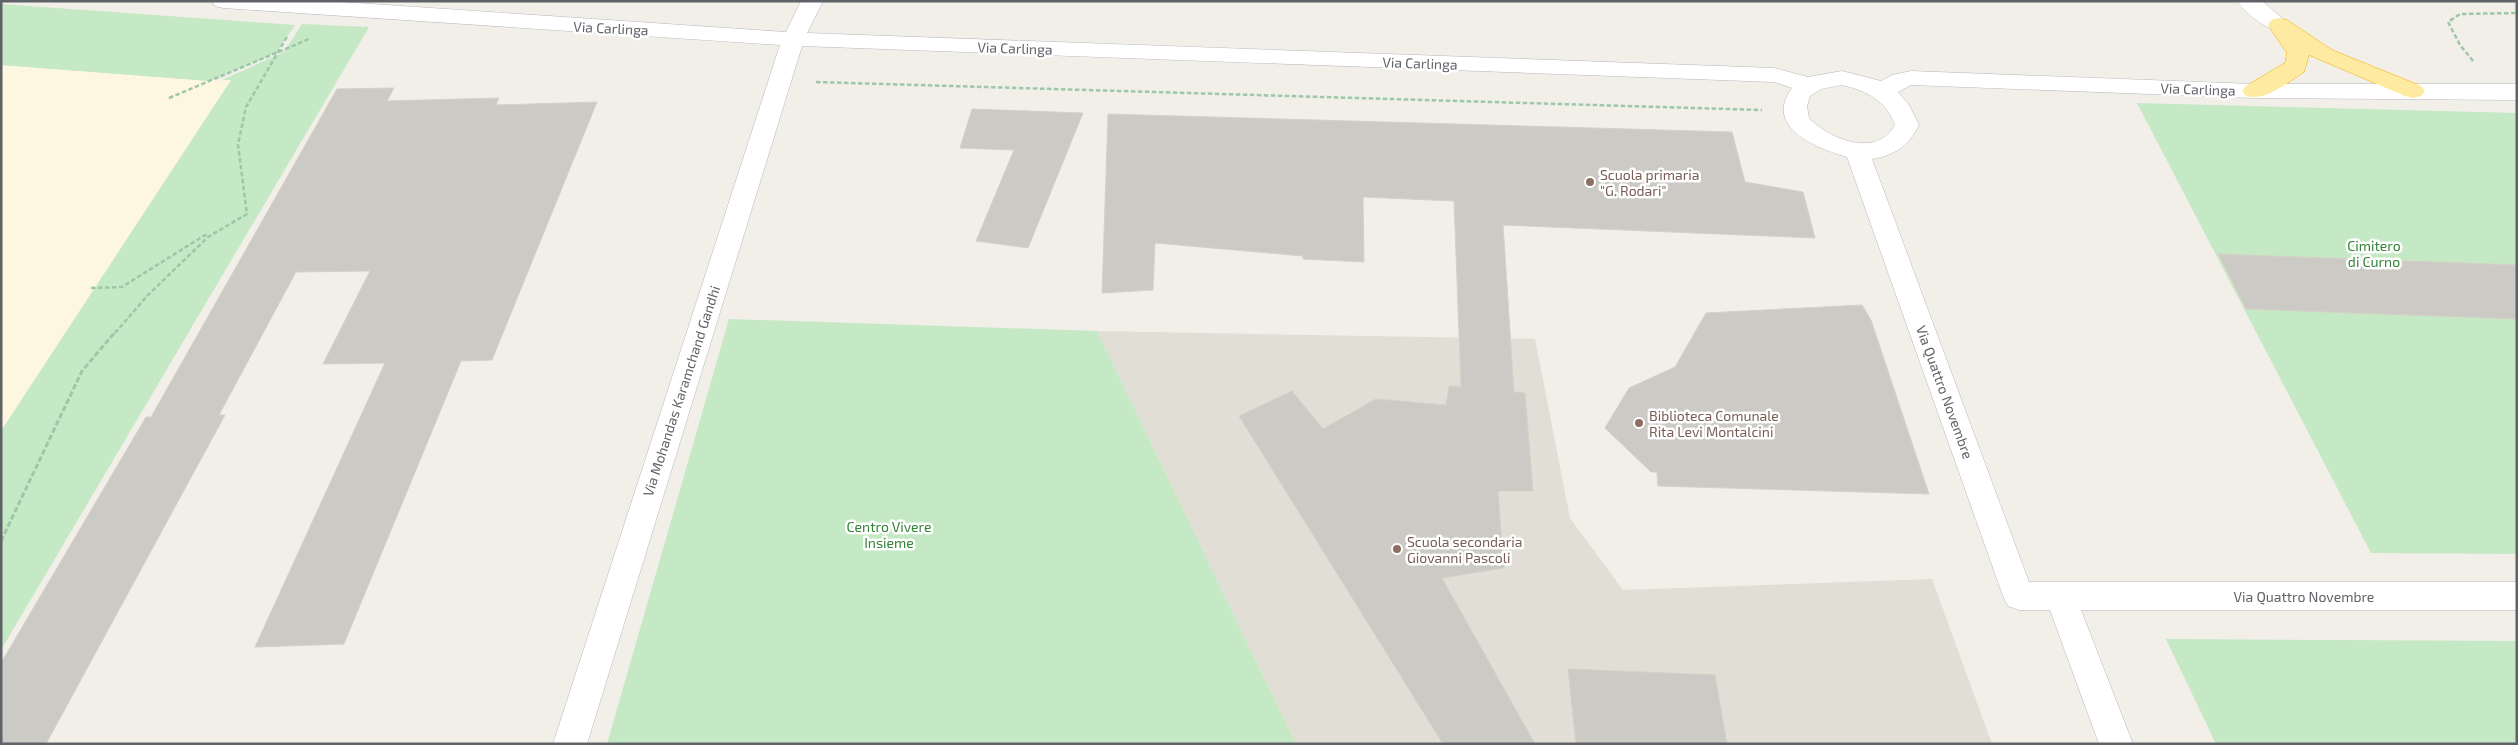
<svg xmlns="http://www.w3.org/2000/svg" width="2518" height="745" font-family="'Exo 2',sans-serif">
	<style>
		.commercial { fill: #fef7e0 }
		.education { fill: #e1ded6 }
		.green { fill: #c5e8c5 }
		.building { fill: #cccac5; stroke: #d6d1c6 }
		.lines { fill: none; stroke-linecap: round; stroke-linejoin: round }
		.minor-casing { stroke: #b5b8bc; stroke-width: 1 }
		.trunk-casing { stroke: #f9ab00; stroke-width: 1 }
		.path-far1 { stroke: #9cc7a9; stroke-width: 2.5; stroke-dasharray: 4.5 2.5; stroke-linecap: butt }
		.path { stroke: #9cc7a9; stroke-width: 3; stroke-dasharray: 5.5 2.5; stroke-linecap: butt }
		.minor { fill: #fff; fill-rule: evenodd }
		.trunk { fill: #feeaa1; fill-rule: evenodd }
		.education-dot { fill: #8d6e63; stroke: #fff; stroke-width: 2 }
		.labels { text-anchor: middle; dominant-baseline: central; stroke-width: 5; stroke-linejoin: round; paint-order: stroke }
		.street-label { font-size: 14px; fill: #5f6368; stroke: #fff }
		.education-label { font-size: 14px; fill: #785e54; stroke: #fff; text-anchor: start }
		.park-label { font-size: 14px; fill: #348238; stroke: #fff }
	</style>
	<rect width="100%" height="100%" fill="#f1efe8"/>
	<polygon class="commercial" points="1,65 209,81 232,80 1,431"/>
	<polygon class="education" points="1097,331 1535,339 1570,518 1623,590 1932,579 1992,744 1296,744"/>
	<g class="green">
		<polygon points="1,4 295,25 276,53 209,81 1,65"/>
		<polygon points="302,24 369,27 1,650 1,431 231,80 222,80 284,52"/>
		<polygon points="2137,103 2517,113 2517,554 2371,553"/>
		<polygon points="729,319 1097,331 1296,744 607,744"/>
		<polygon points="2166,639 2517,641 2517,744 2216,744"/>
	</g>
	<g class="building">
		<polygon points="394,88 387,101 499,98 496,105 597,102 492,360 461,361 344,644 255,647 385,363 323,364 370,271 296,272 219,415 225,415 46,744 1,744 1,663 146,417 151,417 337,89"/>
		<polygon points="972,109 1083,113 1028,248 976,241 1014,150 960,148"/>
		<polygon points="1108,114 1732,132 1745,182 1803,192 1815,238 1503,225 1514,392 1525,393 1533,491 1498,491 1504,568 1442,578 1535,744 1443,744 1239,416 1292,391 1323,429 1376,399 1446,405 1449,386 1461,387 1454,201 1363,197 1364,262 1303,259 1303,256 1155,243 1153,290 1102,293"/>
		<polygon points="2218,254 2517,265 2517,319 2246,309"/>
		<polygon points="1862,305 1871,320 1929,494 1658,486 1657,472 1651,472 1605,428 1629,388 1675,367 1706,313"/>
		<polygon points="1568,669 1715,675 1727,744 1576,744"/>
	</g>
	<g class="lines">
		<defs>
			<g id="minor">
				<path d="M212,1H327L786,32L801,1H823L807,33L1774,68L1808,77L1842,71L1881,81L1892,75L1911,71L2254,84H2517V100L2254,98L1911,85L1898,92L1909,105L1919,125C1908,146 1896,155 1872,159L2029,582H2517V610H2081L2133,744H2099L2050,610H2019L2008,606L2003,596L1847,157C1817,148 1763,128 1792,88L1774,82L802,46L587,744H553L780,45L223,8L215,6ZM1842,85C1867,91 1886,100 1895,125C1877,158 1830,140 1809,118L1807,106L1810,96L1821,89Z"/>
				<path d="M2237,1H2262L2290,25L2287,30C2270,34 2247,15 2237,1Z"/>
			</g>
			<path id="trunk" d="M2279,18L2287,20L2332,50L2421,86L2425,91L2421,96L2413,98L2405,96L2309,55L2304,72C2288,82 2265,102 2246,96L2242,91L2246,86L2285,63L2287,53L2268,25L2271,20Z"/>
		</defs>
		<use href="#minor" class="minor-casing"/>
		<use href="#trunk" class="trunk-casing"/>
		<g class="path-far1">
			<polyline points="2473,61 2460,45 2448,22 2460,14 2517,13"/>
			<polyline points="816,82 1762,110"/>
			<polyline points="169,98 309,39"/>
			<polyline points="91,288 122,287 205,235 208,237"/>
			<polyline points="115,333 148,295 208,237 247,214 238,145 246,107 288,35"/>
		</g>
		<polyline class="path" points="1,541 82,371 116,331"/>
		<use href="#minor" class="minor"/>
		<use href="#trunk" class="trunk"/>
	</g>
	<g class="education-dot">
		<circle cx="1590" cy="182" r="5"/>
		<circle cx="1639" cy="423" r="5"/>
		<circle cx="1397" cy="549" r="5"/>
	</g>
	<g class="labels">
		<g class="street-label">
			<text transform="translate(611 28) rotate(3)">Via Carlinga</text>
			<text transform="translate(1015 48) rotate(2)">Via Carlinga</text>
			<text transform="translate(1420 63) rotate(2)">Via Carlinga</text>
			<text transform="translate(2198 89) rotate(2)">Via Carlinga</text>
			<text transform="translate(681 391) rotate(-72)">Via Mohandas Karamchand Gandhi</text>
			<text transform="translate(1945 392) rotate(70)">Via Quattro Novembre</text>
			<text x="2304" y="596">Via Quattro Novembre</text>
		</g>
		<g class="education-label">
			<text x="1600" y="174">Scuola primaria<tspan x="1600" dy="16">"G. Rodari"</tspan></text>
			<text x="1649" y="415">Biblioteca Comunale<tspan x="1649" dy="16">Rita Levi Montalcini</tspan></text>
			<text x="1407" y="541">Scuola secondaria<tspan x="1407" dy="16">Giovanni Pascoli</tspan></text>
		</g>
		<g class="park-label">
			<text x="2374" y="245">Cimitero<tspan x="2374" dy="16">di Curno</tspan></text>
			<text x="889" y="526">Centro Vivere<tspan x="889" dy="16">Insieme</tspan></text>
		</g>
	</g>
	<rect width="2518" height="745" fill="none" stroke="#5f6368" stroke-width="5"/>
</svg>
